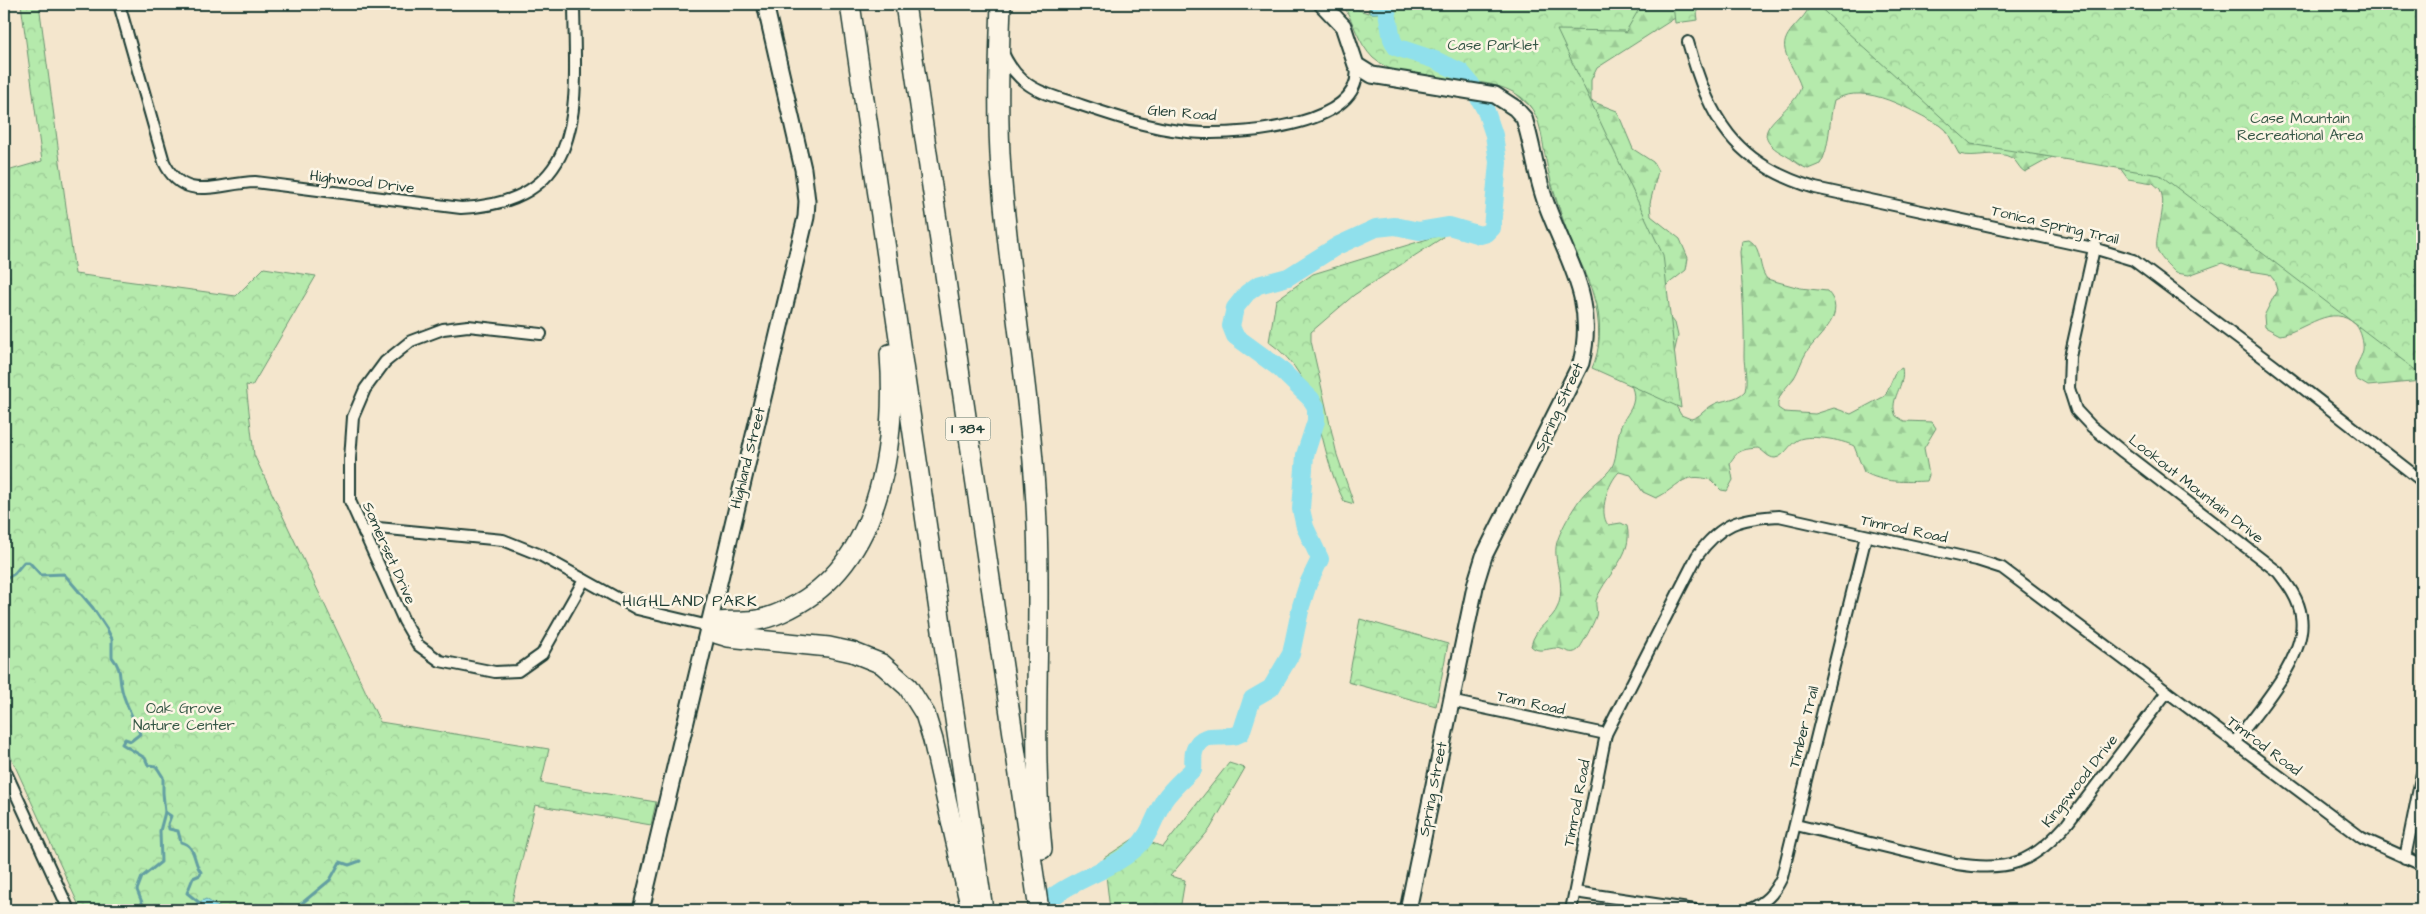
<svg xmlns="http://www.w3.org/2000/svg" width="2426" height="914" font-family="'Architects Daughter',sans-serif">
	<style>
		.forest { fill: url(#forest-firs); stroke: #6a9470 }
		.park { fill: url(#park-crowns); stroke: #6a9470 }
		.water { fill: url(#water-ripples); stroke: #639fa2 }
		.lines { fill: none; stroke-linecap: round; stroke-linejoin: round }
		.stream { stroke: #639fa2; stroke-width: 3 }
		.river { stroke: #90e0ec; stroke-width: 18 }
		.street-casing { stroke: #1f3d34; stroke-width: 14 }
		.secondary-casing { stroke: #1f3d34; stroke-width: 19 }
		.highway-casing { stroke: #1f3d34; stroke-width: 22 }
		.street { stroke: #fcf5e5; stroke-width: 10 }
		.secondary { stroke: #fcf5e5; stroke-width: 15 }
		.highway { stroke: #fcf5e5; stroke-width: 19 }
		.labels { text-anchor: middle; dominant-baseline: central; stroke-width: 5; stroke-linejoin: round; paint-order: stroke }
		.shield { fill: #fcf5e5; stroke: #617469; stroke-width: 1 }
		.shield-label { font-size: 14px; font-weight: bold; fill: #1f3d34 }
		.park-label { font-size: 15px; fill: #365746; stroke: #fcf5e5 }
		.street-label { font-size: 15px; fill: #1f3d34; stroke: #fcf5e5 }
		.neighbourhood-label { font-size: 16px; letter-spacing: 1px; fill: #1f3d34; stroke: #fcf5e5 }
	</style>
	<defs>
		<pattern id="forest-firs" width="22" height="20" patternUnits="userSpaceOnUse" patternTransform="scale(1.25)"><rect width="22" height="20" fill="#b5eaac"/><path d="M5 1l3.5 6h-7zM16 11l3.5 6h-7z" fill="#9bca95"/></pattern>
		<pattern id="park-crowns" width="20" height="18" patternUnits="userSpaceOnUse" patternTransform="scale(1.25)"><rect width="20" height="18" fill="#b5eaac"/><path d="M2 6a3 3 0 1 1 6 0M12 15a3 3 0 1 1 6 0" fill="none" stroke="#9bca95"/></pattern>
		<pattern id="water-ripples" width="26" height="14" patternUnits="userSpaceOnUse" patternTransform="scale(1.25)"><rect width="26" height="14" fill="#90e0ec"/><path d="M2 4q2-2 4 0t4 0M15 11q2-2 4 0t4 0" fill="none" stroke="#7cc1cb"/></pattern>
	</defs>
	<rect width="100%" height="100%" fill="#f4e6cd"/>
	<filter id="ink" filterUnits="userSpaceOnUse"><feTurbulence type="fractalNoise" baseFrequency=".02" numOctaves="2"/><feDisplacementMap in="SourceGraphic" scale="10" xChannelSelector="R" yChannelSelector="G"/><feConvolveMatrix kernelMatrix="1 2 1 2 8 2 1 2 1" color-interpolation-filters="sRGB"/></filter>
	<g filter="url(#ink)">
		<g class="forest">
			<path d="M1459,4H1688L1675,18L1597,68L1591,80V101L1617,111L1633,149L1653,162L1658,171L1650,203L1651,216L1680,239L1688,258L1686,270L1667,285L1664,309L1675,323L1678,336L1666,388L1681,415L1691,419C1700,417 1704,410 1711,406C1723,398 1735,402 1745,391C1748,379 1744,368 1744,356C1745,321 1742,287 1740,252L1742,241L1749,240C1763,248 1757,266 1767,279L1800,288L1827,291C1849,314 1819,334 1806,353C1801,361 1799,370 1794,378C1787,387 1776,396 1778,408L1784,412L1815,414L1834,408L1851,414L1885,396L1896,371L1902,368C1906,386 1888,399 1896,416L1904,421L1932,422L1936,428L1924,448L1929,475L1927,481C1905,482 1883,483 1864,472L1854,446C1843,440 1806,433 1796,441C1789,445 1784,457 1775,458C1768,458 1764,451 1758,448C1744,449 1737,450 1730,463L1733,480L1727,491L1721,490L1711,480C1682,471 1678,488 1656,498L1643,492L1631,475L1619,472C1608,483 1598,512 1608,525L1621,523L1627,526C1634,555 1607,573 1597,598C1594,604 1598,610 1596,616C1595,621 1581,647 1578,650C1571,656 1565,649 1557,648C1547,648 1539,654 1531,646C1535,626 1552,622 1558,606C1567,580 1550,559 1558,539C1562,527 1578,499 1587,491C1595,483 1606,476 1612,467C1618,455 1616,439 1621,426C1624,418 1631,411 1633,403C1639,382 1611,361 1598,347C1604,290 1569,244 1553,191C1547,169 1546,132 1535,113C1530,104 1520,99 1514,91C1495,62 1478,33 1459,4Z"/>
			<path d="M1810,4H2422V381L2368,386L2356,379C2351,368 2361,361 2363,350C2364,343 2361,331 2356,325C2332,301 2305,331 2280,335L2265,327L2264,316L2277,290L2274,280L2269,274L2238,269L2222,263L2189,275L2176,273C2171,268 2161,259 2158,252C2152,238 2169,209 2160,189L2153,183L2128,179L2120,168L2054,156L2025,172C2019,169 2017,161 2012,158C1997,149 1975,159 1959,154L1946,130L1940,125C1911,111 1867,81 1834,100C1829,118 1830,150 1820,164L1808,169C1799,166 1793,159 1785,155C1738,130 1793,115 1801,87C1797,74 1788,63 1785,50C1781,31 1806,21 1810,4Z"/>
		</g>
		<g class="park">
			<polygon points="21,4 39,4 75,274 236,296 264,268 316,276 252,386 246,385 254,455 380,722 549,749 541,783 656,802 651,825 535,805 512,901 519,903 517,910 81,910 4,742 4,172 42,161"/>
			<path d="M1370,4H1642L1625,33L1624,31L1557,30L1663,255L1681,408L1592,368C1601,349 1601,325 1597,305C1593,285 1582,267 1574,249C1562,218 1551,187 1545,155C1541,133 1540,112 1521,97C1484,69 1408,90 1373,58C1358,43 1354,22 1343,5L1368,13Z"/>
			<polygon points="1673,4 1696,4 1698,20 1675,23"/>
			<polygon points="1816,4 2422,4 2422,375 2160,175 1971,144"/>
			<path d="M1444,234L1442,238L1354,295L1311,332V341L1337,455L1354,504L1344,501C1315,446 1325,381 1269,342L1276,300L1313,274Z"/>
			<polygon points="1360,619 1448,644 1436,706 1348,682"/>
			<polygon points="1229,763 1245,768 1210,829 1170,876 1185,880 1180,910 1110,910 1104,858 1136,837 1163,847"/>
		</g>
		<g class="water">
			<path d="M1370,4H1399C1390,11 1381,14 1370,13Z"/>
			<polygon points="206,899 223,910 172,910 191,906"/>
		</g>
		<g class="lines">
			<g class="stream">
				<path d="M4,580L14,574L24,562H29L41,575L64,574L93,608L107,629L112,639V657C123,671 118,675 122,690C125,704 135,721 140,734L131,741L125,739L122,744L145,758L148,765L156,766L163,777V793L165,812L160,831L161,862L142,877L137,890L143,905L147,908L161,905L165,910"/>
				<path d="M165,812L171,816L168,824L169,829L178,831L181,842C197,846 193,863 201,872L200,875L193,878L187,893L201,904"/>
				<polyline points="138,910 143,905"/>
				<polyline points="302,910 301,904 330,880 340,862 349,865 360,861"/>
			</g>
			<path class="river" d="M1038,910C1064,881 1106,874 1135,849C1151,835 1154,817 1164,800C1172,788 1183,779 1193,769C1194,762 1192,756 1195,749C1203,728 1226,742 1241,733L1252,699L1271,688L1291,654L1301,606L1308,584L1320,559L1305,527L1301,509L1305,455L1316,421V407L1311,399L1279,368L1235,336L1231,326L1235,308L1247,293L1258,285L1288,277L1337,246L1376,228L1395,226L1419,231L1449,226L1480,235L1487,233L1492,228L1498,162L1494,135L1486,111L1471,84L1461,72L1435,60L1396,47L1392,39L1387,12"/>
			<defs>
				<g id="street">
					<path d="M119,4L164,162C184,204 218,183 255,182L461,208C591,202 575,101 574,4"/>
					<path d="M1688,42C1709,118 1734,164 1815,188L2093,248L2133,260L2272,364L2422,481"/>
					<path d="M1003,53C1009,66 1017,77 1029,85C1042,94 1059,98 1075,103C1117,117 1159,132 1204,133C1244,134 1367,126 1356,65"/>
					<path d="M2095,244L2070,357L2069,388L2076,410L2091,426L2123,452L2278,572C2288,585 2299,599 2301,616C2308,657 2257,711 2234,743"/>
					<polyline points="541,334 468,326 443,329 411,341 385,362 365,389 353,417 350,459 350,501 404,621 418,645 440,661 495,672 518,671 542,654 584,580"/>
					<polyline points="364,533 378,528 503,540 538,554 637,609 709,626"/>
					<polyline points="1450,701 1606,734"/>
					<polyline points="4,768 69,910"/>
					<path d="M1796,825L1957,864C2008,872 2033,863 2067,824L2167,692"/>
					<polyline points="2405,858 2422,773"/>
					<polyline points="1575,892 1695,910"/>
					<path d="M1571,910L1606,734L1697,556C1721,523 1739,518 1779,516L1977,560L2002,568L2362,838L2422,865"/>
					<path d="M1748,910C1765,903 1774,894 1782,877L1866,536"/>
				</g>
				<g id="secondary">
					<path d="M1322,4L1343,26L1356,65L1372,75L1495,95L1515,108L1524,118C1533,146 1536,176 1546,203C1567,261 1597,299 1581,363L1484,556L1476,582L1408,910"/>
					<polyline points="641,910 806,217 807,201 803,169 765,4"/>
				</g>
				<g id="highway">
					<polyline points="850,4 983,910"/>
					<polyline points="905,4 1039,910"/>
					<path d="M1001,4C999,59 997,114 1001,170C1009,282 1030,392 1036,504C1043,619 1030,735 1042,849"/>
					<path d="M890,354C897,448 880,569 782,612C771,617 758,621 745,621C732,622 721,619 709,626L718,634L728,637L829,647L852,652L882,664L908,687L925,714L933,740L970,905"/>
				</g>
			</defs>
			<use href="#street" class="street-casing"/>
			<use href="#secondary" class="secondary-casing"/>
			<use href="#highway" class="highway-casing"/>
			<use href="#street" class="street"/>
			<use href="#secondary" class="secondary"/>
			<use href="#highway" class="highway"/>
		</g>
	</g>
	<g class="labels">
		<rect class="shield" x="945.5" y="417.5" width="45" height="23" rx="4"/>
		<g class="shield-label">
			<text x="968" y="429">I 384</text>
		</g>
		<g class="park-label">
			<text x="1493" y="45">Case Parklet</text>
			<text x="2300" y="118">Case Mountain<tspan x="2300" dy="17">Recreational Area</tspan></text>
			<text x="184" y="708">Oak Grove<tspan x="184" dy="17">Nature Center</tspan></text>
		</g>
		<g class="street-label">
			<text transform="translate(1182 113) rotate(5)">Glen Road</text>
			<text transform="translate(362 182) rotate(7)">Highwood Drive</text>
			<text transform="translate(2055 225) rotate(13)">Tonica Spring Trail</text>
			<text transform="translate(1559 407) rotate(-65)">Spring Street</text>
			<text transform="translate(748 458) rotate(-76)">Highland Street</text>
			<text transform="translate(2196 489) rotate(38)">Lookout Mountain Drive</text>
			<text transform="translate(1904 529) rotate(12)">Timrod Road</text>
			<text transform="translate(389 553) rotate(66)">Somerset Drive</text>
			<text transform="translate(1531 703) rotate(12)">Tam Road</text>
			<text transform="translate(1804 727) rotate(-76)">Timber Trail</text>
			<text transform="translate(2264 746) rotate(37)">Timrod Road</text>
			<text transform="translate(2080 781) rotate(-52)">Kingswood Drive</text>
			<text transform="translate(1433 789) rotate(-79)">Spring Street</text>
			<text transform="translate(1577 803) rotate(-79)">Timrod Road</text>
		</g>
		<g class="neighbourhood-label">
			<text x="690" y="601">HIGHLAND PARK</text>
		</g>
	</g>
	<rect width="2426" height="914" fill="none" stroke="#fcf5e5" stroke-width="20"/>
	<rect x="10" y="10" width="2406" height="894" fill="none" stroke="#1f3d34" stroke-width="2" filter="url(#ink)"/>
</svg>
